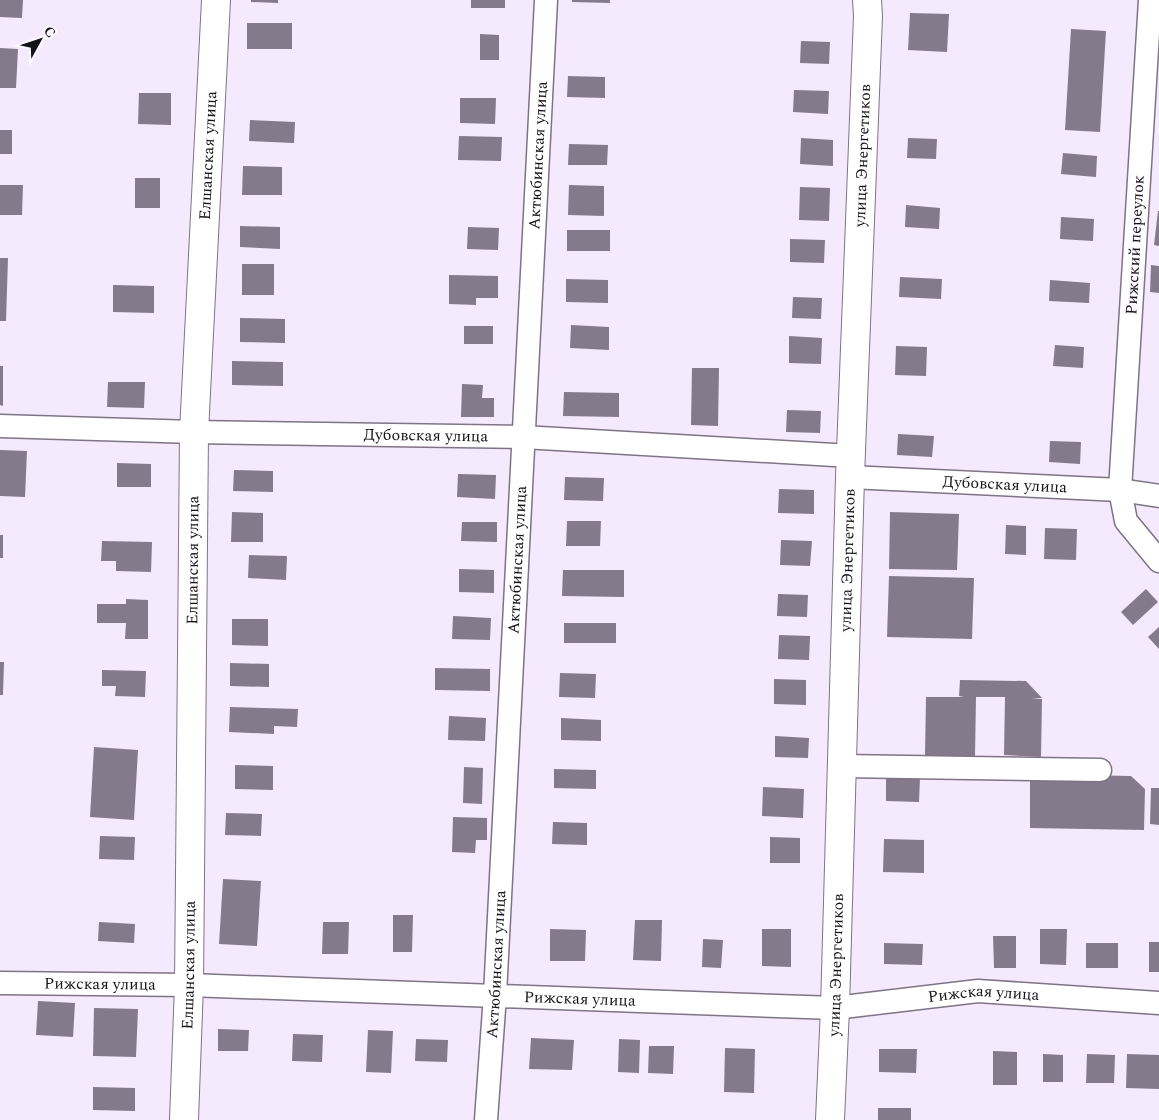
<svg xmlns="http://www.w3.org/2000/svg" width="1159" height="1120" font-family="Spectral,serif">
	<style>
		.building { fill: #847a8b }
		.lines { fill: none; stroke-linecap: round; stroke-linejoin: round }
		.minor-casing { stroke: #7e7485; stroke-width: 25 }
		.major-casing { stroke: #7e7485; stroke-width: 30 }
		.minor { stroke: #fff; stroke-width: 22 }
		.major { stroke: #fff; stroke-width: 28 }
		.labels { text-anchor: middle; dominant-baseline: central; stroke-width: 4; stroke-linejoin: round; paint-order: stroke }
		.street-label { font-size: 16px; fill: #161219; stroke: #fdfbff }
	</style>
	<rect width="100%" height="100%" fill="#f5eafd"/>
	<g class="building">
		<polygon points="0,0 23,0 22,18 0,17"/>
		<polygon points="251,0 278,0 278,3 251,2"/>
		<rect x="471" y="0" width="34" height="8"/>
		<polygon points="572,0 610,0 610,3 572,2"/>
		<polygon points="910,13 949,14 947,52 908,50"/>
		<rect x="247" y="23" width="45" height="26"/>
		<polygon points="1071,29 1106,31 1100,132 1065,130"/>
		<polygon points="480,34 499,35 499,60 480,60"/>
		<polygon points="801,41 830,42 829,64 800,63"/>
		<polygon points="0,48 18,49 16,88 0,88"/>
		<polygon points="568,76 605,77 605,98 567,97"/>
		<polygon points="794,90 829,91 828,114 793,112"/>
		<polygon points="139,93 171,93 171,125 138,124"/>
		<polygon points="460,98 496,98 495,124 460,123"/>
		<polygon points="250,120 295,122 294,143 249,141"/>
		<rect x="0" y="130" width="12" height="24"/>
		<polygon points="459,136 502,137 501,161 458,160"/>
		<polygon points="801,138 833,140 833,166 800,164"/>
		<polygon points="908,138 937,139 936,159 907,158"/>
		<polygon points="569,144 608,145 607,165 568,165"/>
		<polygon points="1063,153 1097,156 1096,177 1061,174"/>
		<polygon points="243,166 282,167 282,195 242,195"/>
		<rect x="135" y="178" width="25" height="30"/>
		<polygon points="0,185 23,185 22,215 0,215"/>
		<polygon points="569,185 604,186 604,216 568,215"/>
		<polygon points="800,187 830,188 829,221 799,220"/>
		<polygon points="906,205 940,208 939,229 905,227"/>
		<polygon points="1158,211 1159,211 1159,246 1154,245"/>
		<polygon points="1061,217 1094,219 1093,241 1060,239"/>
		<polygon points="240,226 280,227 280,249 240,247"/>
		<polygon points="468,227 499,228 498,250 467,249"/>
		<rect x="567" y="230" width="43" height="21"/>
		<polygon points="790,239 825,240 824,263 790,262"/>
		<polygon points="0,258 8,258 6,321 0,321"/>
		<rect x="242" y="264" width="32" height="31"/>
		<polygon points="1151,265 1159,266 1159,293 1150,292"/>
		<polygon points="449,275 498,276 498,298 476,298 476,305 449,304"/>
		<polygon points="900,277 942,279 941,299 899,297"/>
		<polygon points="566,279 608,280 608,303 566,302"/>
		<polygon points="1050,280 1090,283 1089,303 1049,301"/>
		<polygon points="113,285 154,286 154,313 113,312"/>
		<polygon points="793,297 822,298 821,319 792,318"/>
		<polygon points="240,318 285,319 285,343 240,342"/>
		<polygon points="571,325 609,327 609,350 570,348"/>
		<rect x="464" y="326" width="29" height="18"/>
		<polygon points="789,336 822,338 821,364 789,363"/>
		<polygon points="1055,345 1084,347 1083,368 1053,366"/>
		<polygon points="896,346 927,347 926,376 895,375"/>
		<polygon points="232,361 283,362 283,386 232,385"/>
		<polygon points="0,366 3,366 3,406 0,405"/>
		<polygon points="692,368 719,368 718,426 691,425"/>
		<polygon points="108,382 145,382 144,408 107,407"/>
		<polygon points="462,384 483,385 482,398 494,398 494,417 461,417"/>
		<polygon points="564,392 619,393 619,417 563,416"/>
		<polygon points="787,410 821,411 820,433 786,432"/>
		<polygon points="898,434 934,436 932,457 897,455"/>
		<polygon points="1050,441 1081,442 1080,464 1049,462"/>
		<polygon points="0,450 27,451 25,497 0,496"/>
		<polygon points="117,463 151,464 151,487 117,487"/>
		<polygon points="234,470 273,471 273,492 233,491"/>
		<polygon points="458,474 496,475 495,499 457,497"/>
		<polygon points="565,477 604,478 603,501 564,500"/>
		<polygon points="779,489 814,490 814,514 778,513"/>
		<polygon points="232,512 263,513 263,542 231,542"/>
		<polygon points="890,512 959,514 957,570 889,569"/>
		<polygon points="567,521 601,521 600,546 566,546"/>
		<polygon points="462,522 497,522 497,542 461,541"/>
		<polygon points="1006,525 1026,526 1026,555 1005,554"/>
		<polygon points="1045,528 1077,529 1076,560 1044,559"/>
		<rect x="0" y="535" width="3" height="23"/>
		<polygon points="781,540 812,541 810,566 780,565"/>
		<polygon points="102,541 152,542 151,572 116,571 116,561 101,561"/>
		<polygon points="249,555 287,556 286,580 248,578"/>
		<polygon points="459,569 494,570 494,593 459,592"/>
		<polygon points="563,570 624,570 624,597 562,596"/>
		<polygon points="889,576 974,578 972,639 887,637"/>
		<polygon points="1146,589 1158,602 1133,625 1121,612"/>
		<polygon points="778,594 808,595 807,617 777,616"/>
		<polygon points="126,599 148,600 148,639 125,639 126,623 97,623 97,604 126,604"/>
		<polygon points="453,616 491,618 490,640 452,639"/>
		<polygon points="232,619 268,619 268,646 232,645"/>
		<rect x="564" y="623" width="52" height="20"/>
		<polygon points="1159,627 1159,649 1148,637"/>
		<polygon points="779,635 810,636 809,660 778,659"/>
		<polygon points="0,662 4,662 3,695 0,695"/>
		<polygon points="230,663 269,664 269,687 230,686"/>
		<polygon points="435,668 490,669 490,691 435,690"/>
		<polygon points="102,670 146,671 145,697 115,696 116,686 102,686"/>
		<polygon points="560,673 596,674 595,698 559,697"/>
		<polygon points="774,679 806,680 806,705 774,704"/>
		<polygon points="960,680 1026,681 1042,698 1031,699 1042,699 1041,757 1004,755 1005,697 976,697 975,756 925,756 926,697 964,697 959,696"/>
		<polygon points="230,707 298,709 297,727 274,726 274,734 229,732"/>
		<polygon points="449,716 486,718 485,741 448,740"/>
		<polygon points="561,718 601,720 601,741 561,740"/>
		<polygon points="775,736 809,738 808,758 775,757"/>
		<polygon points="94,747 138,750 134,820 90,817"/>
		<polygon points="235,765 273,766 273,790 235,789"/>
		<polygon points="464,767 483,768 482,804 463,803"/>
		<polygon points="554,769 596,770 596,789 554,788"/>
		<polygon points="1030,774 1131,776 1145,789 1144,830 1030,828"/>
		<polygon points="886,777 920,777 919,802 886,801"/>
		<polygon points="763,787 804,789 803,818 762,816"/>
		<polygon points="1151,788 1159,788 1159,825 1150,824"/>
		<polygon points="226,813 262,814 261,836 225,835"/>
		<polygon points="453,817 487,818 487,840 476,840 475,853 452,852"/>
		<polygon points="553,822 587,823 587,845 552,844"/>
		<polygon points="100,836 135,837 134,860 99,859"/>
		<polygon points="770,837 800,838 800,863 770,863"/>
		<polygon points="884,839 924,840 924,873 883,872"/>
		<polygon points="223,879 261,881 257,946 219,944"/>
		<polygon points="393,915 413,915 412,952 393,952"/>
		<polygon points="635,920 662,920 661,961 633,960"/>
		<polygon points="99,922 135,924 134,943 98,941"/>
		<polygon points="323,922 349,922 348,954 322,954"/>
		<polygon points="550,929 586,930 585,961 550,961"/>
		<polygon points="762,929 791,929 791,967 762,966"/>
		<polygon points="1040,929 1067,929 1066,965 1040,964"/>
		<polygon points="993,936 1016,936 1016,968 994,968"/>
		<polygon points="703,939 723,940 721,968 702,967"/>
		<rect x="1149" y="942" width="10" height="30"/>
		<polygon points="884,943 923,944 922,965 884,964"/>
		<rect x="1086" y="943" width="32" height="25"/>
		<polygon points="38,1001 75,1003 73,1037 36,1035"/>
		<polygon points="94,1008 138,1009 136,1057 93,1056"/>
		<polygon points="218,1029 249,1030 248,1051 218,1051"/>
		<polygon points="368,1030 393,1031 391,1073 366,1072"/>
		<polygon points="293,1034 323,1035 322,1062 292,1061"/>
		<polygon points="531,1038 574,1040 572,1070 529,1069"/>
		<polygon points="416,1039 448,1040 447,1062 415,1061"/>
		<polygon points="619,1039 640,1040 639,1073 618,1072"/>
		<polygon points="649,1046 674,1046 673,1074 648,1073"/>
		<polygon points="725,1048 755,1049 754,1093 724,1092"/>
		<polygon points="879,1049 917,1049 916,1073 879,1072"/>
		<polygon points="993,1051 1017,1052 1017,1085 993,1085"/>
		<polygon points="1043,1054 1063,1055 1063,1082 1043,1082"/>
		<polygon points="1087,1054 1115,1055 1114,1083 1086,1083"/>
		<polygon points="1127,1054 1159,1055 1159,1089 1126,1088"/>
		<polygon points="93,1087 135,1088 135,1111 93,1110"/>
		<rect x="878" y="1108" width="33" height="12"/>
	</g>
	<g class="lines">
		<defs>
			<g id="minor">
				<polyline points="1150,0 1120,490 1126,521 1159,561"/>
				<path id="s1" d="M0,426L194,432L523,437L851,456"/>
				<path id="s2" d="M850,477L1120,490L1159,496"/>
				<polyline points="842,766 1100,770"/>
				<path id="s3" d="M0,983L189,985L835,1008L978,991L1159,1003"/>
				<path id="s4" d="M486,1120L495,995L546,0"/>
			</g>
			<g id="major">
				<path id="s5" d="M184,1120L189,985L194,432L216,0"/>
				<path id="s6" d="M830,1120L835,1008L850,477L868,16L867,0"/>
			</g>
		</defs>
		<use href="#minor" class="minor-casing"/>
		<use href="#major" class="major-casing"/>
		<use href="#minor" class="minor"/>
		<use href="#major" class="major"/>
	</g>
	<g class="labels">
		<g class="street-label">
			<text stroke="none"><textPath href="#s5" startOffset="965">Елшанская улица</textPath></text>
			<text stroke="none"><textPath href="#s6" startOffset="965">улица Энергетиков</textPath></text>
			<text stroke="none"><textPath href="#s4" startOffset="966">Актюбинская улица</textPath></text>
			<text transform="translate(1135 245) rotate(-87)">Рижский переулок</text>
			<text stroke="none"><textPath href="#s1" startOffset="426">Дубовская улица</textPath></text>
			<text stroke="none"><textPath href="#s2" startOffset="155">Дубовская улица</textPath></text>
			<text stroke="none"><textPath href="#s5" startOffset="560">Елшанская улица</textPath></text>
			<text stroke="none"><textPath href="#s4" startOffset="561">Актюбинская улица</textPath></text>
			<text stroke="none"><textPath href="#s6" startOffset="560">улица Энергетиков</textPath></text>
			<text stroke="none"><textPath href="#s5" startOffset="155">Елшанская улица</textPath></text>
			<text stroke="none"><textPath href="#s4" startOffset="156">Актюбинская улица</textPath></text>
			<text stroke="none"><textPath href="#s6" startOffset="155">улица Энергетиков</textPath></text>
			<text stroke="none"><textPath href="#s3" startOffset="100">Рижская улица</textPath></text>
			<text stroke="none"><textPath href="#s3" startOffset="985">Рижская улица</textPath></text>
			<text stroke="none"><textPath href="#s3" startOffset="580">Рижская улица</textPath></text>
		</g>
	</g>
	<g transform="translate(40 40) rotate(50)" stroke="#fdfbff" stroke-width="4" paint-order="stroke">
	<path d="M0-4L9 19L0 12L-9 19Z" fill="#161219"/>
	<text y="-8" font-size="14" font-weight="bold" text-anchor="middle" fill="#161219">С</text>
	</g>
</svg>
